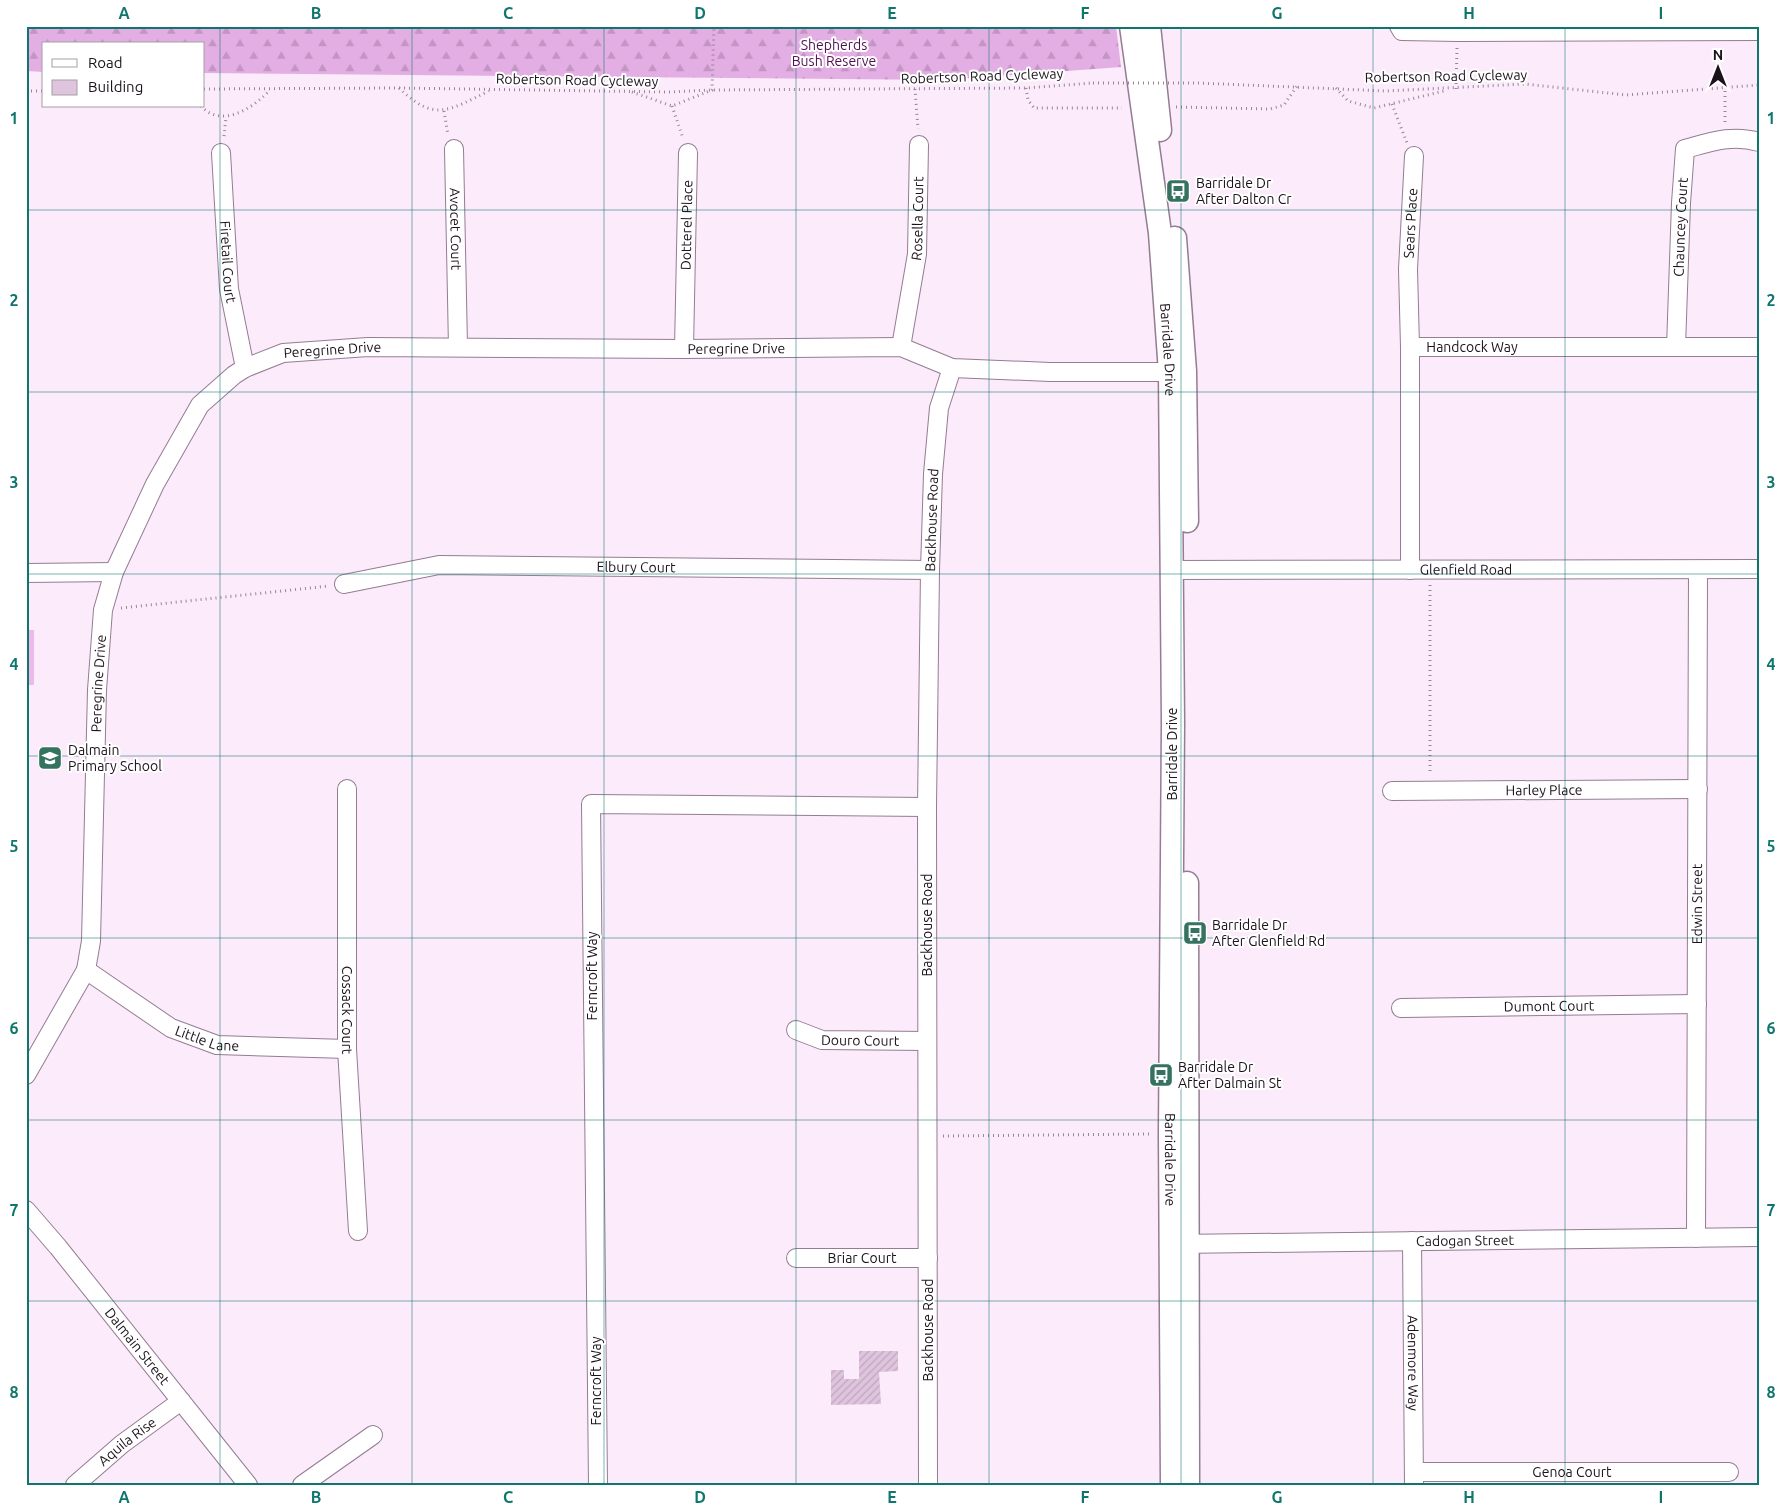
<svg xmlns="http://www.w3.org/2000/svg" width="1785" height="1511" font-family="Ubuntu,sans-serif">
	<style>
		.forest { fill: url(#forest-firs) }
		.pitch { fill: #ebbaea }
		.building { fill: url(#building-hatch) }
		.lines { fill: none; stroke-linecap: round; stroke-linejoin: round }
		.minor-casing { stroke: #947c94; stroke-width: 20 }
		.tertiary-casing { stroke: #947c94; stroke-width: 25 }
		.path { stroke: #958895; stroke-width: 3; stroke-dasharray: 1 4; stroke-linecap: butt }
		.minor { stroke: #fff; stroke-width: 18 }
		.tertiary { stroke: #fff; stroke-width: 22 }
		.path-bridge { stroke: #958895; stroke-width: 3; stroke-dasharray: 1 4; stroke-linecap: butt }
		.grid { fill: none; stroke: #0f766e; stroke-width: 1; stroke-opacity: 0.55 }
		.labels { text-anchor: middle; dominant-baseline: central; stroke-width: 4; stroke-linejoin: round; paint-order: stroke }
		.park-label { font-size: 14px; fill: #501152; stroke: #fff }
		.street-label { font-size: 14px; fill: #1b121b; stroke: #fff }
		.poi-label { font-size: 14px; fill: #1b121b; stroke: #fff; text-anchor: start }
		.neatline { fill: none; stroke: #0f766e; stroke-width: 2 }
		.grid-label { font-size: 16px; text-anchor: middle; font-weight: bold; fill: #0f766e }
	</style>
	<defs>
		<pattern id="forest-firs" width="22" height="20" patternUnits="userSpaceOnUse" patternTransform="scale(1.25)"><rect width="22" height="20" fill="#e3aee3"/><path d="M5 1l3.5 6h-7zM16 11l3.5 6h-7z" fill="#c295c2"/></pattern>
		<pattern id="building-hatch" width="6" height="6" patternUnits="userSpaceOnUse" patternTransform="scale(1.25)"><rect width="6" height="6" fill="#dfc4de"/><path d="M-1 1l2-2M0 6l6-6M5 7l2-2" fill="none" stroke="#bfa7be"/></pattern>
	</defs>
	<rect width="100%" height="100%" fill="#fcebfb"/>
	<polygon class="forest" points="26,26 1116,26 1121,67 942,80 204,73 204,44 44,44 44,72 26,71"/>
	<rect class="pitch" x="26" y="630" width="8" height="55"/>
	<polygon class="building" points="859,1351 898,1351 898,1371 879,1372 881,1404 831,1405 831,1370 844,1370 844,1379 859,1379"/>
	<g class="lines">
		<defs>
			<g id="minor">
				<polyline points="1399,26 1402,31 1458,32 1759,31"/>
				<path id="s1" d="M454,149L458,347"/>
				<path id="s2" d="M221,153L229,289L245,368"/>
				<path id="s3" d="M901,347L917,254L919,145"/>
				<path id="s4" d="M1410,347L1408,269L1414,156"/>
				<path id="s5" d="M1676,347L1681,203L1685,149C1711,142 1732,134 1759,142"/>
				<path id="s6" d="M684,349L688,153"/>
				<path id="s7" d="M1172,570L1759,569"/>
				<path id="s8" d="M1410,570V347H1759"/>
				<polyline points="26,573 114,572"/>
				<path id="s9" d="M344,584L439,565L930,570"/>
				<path id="s10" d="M347,789V1049L358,1231"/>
				<path id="s11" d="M1392,791L1698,789"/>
				<path id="s12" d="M86,970L171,1028L217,1045L347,1049"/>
				<path id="s13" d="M1401,1008L1697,1004"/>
				<path id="s14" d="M796,1030L822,1040L927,1041"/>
				<path id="s15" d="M26,1075L86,970L91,941L97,690L103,610L114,572L155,484L200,405L234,375L245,368L283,353L368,347L684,349L901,347L952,368L1050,372H1182"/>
				<path id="s16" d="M26,1210L58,1247L248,1485"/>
				<path id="s17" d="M1696,1238L1698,570"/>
				<path id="s18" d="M1412,1241L1414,1485"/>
				<path id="s19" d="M1177,1244L1759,1237"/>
				<path id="s20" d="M796,1258H928"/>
				<path id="s21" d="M1414,1472H1729"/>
				<path id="s22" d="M75,1485L122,1444L181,1401"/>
				<polyline points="302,1485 373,1435"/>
				<polyline points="598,1485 591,804 927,807"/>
				<path id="s23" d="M928,1485L927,807L930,570L933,474L939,408L952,368"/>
			</g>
			<g id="tertiary">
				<path id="s24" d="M1131,26L1160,233L1170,372L1173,723L1170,1133L1172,1485"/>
				<polyline points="1149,26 1160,130"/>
				<polyline points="1175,238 1185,371 1187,521"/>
				<polyline points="1187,883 1188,1485"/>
			</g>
		</defs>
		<use href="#minor" class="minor-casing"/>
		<use href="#tertiary" class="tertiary-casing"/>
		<g class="path">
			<polyline points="1198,83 1386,91 1525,84 1626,95 1759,85"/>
			<path d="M399,88C435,123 449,110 489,91"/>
			<polyline points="1026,88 1028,100 1034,108 1122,108"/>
			<polyline points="1336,88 1348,101 1374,108 1444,91"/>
			<polyline points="204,89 398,88 669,92 712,90 1026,88 1093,83"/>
			<polyline points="915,89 918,129"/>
			<polyline points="1456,89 1457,48"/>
			<polyline points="26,91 44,91"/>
			<polyline points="632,92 672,106 712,90 714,26"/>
			<polyline points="1392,104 1407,143"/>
			<path d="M201,106C222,129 253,108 270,90"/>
			<polyline points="672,106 683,138"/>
			<polyline points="1176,107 1270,109 1284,105 1297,86"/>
			<polyline points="444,111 448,135"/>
			<polyline points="1725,122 1725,87"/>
			<polyline points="224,136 226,117"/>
			<polyline points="1430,585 1430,774"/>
			<polyline points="121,608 329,586"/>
			<polyline points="943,1136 1152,1134"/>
		</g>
		<use href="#minor" class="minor"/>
		<use href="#tertiary" class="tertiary"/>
		<polyline class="path-bridge" points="1093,83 1198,83"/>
	</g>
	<path class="grid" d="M220,26V1485M412,26V1485M604,26V1485M796,26V1485M989,26V1485M1181,26V1485M1373,26V1485M1565,26V1485M26,210H1759M26,392H1759M26,574H1759M26,756H1759M26,938H1759M26,1120H1759M26,1301H1759"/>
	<defs>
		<symbol id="bus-square" viewBox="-11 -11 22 22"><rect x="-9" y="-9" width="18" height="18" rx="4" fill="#357360" stroke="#fff"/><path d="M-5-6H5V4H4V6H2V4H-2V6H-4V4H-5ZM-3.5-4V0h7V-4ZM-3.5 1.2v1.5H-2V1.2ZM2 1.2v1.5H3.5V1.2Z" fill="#fff"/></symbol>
		<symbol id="school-square" viewBox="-11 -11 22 22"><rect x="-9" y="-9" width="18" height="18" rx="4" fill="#357360" stroke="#fff"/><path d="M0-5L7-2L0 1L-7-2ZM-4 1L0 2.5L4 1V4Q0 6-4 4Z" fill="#fff"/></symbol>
	</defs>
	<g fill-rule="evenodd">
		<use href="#bus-square" x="1164" y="177" width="28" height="28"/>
		<use href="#school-square" x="36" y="744" width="28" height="28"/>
		<use href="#bus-square" x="1181" y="919" width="28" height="28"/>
		<use href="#bus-square" x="1147" y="1061" width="28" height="28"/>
	</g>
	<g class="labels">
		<g class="park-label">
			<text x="834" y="45">Shepherds<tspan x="834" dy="16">Bush Reserve</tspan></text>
		</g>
		<g class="street-label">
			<text transform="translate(982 76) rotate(-2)">Robertson Road Cycleway</text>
			<text transform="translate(1446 76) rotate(-1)">Robertson Road Cycleway</text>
			<text transform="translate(577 80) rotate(1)">Robertson Road Cycleway</text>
			<text stroke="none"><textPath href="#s3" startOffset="130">Rosella Court</textPath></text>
			<text stroke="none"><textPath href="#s4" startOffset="124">Sears Place</textPath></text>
			<text stroke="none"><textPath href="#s6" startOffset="124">Dotterel Place</textPath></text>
			<text stroke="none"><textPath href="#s5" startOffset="120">Chauncey Court</textPath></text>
			<text stroke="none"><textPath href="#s1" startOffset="80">Avocet Court</textPath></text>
			<text stroke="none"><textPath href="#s2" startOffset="109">Firetail Court</textPath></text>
			<text stroke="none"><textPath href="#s8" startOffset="285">Handcock Way</textPath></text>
			<text stroke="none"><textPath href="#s15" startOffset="1262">Peregrine Drive</textPath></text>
			<text stroke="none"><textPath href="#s24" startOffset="326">Barridale Drive</textPath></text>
			<text stroke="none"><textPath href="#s15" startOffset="858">Peregrine Drive</textPath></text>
			<text stroke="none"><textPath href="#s23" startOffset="965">Backhouse Road</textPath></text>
			<text stroke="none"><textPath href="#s9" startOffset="294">Elbury Court</textPath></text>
			<text stroke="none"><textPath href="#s7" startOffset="294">Glenfield Road</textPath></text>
			<text stroke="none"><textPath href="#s15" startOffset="408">Peregrine Drive</textPath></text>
			<text transform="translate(1172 754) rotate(-90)">Barridale Drive</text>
			<text stroke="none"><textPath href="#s11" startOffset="152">Harley Place</textPath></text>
			<text stroke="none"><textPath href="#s17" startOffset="334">Edwin Street</textPath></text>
			<text transform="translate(927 925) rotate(-90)">Backhouse Road</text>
			<text transform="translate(592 976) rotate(-90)">Ferncroft Way</text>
			<text stroke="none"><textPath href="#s13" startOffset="148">Dumont Court</textPath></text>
			<text stroke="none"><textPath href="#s10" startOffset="221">Cossack Court</textPath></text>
			<text stroke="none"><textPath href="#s12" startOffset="141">Little Lane</textPath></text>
			<text stroke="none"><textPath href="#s14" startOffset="66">Douro Court</textPath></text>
			<text stroke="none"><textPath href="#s24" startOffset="1136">Barridale Drive</textPath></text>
			<text stroke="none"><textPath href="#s19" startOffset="288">Cadogan Street</textPath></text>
			<text stroke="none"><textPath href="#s20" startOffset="66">Briar Court</textPath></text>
			<text transform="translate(928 1330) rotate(-90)">Backhouse Road</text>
			<text stroke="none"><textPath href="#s16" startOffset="176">Dalmain Street</textPath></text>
			<text stroke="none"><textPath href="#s18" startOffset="122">Adenmore Way</textPath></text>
			<text transform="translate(596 1381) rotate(-90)">Ferncroft Way</text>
			<text stroke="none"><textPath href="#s22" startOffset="68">Aquila Rise</textPath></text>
			<text stroke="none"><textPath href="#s21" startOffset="158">Genoa Court</textPath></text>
		</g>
		<g class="poi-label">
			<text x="1196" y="183">Barridale Dr<tspan x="1196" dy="16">After Dalton Cr</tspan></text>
			<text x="68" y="750">Dalmain<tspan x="68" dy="16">Primary School</tspan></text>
			<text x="1212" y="925">Barridale Dr<tspan x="1212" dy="16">After Glenfield Rd</tspan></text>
			<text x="1178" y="1067">Barridale Dr<tspan x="1178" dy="16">After Dalmain St</tspan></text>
		</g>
	</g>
	<rect width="1785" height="1511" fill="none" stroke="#ffffff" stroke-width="55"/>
	<rect x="42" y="42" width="162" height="65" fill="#ffffff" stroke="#a4a0a4"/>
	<rect x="52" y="59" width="25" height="8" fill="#ffffff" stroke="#a4a0a4"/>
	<text x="88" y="68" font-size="15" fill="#1b121b">Road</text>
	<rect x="52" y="80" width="25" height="15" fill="#dfc4de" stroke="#a4a0a4"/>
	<text x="88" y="92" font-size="15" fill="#1b121b">Building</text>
	<g transform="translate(1718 68)" stroke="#ffffff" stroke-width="4" paint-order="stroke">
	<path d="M0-4L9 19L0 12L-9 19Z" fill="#1b121b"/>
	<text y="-8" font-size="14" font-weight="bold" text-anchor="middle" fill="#1b121b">N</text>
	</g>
	<rect x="28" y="28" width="1730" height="1456" class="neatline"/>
	<g class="grid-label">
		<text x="124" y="19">A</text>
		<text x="316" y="19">B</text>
		<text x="508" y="19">C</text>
		<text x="700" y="19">D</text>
		<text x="892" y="19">E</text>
		<text x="1085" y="19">F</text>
		<text x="1277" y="19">G</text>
		<text x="1469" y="19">H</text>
		<text x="1661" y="19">I</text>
		<text x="14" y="124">1</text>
		<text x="1771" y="124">1</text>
		<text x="14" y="306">2</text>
		<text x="1771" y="306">2</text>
		<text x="14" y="488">3</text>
		<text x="1771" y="488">3</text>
		<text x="14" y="670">4</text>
		<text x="1771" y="670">4</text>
		<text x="14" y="852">5</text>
		<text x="1771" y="852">5</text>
		<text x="14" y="1034">6</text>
		<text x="1771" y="1034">6</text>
		<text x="14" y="1216">7</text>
		<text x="1771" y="1216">7</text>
		<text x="14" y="1398">8</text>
		<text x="1771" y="1398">8</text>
		<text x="124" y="1503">A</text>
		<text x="316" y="1503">B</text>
		<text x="508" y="1503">C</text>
		<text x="700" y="1503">D</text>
		<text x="892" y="1503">E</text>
		<text x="1085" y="1503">F</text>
		<text x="1277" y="1503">G</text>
		<text x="1469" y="1503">H</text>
		<text x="1661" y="1503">I</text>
	</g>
</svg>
